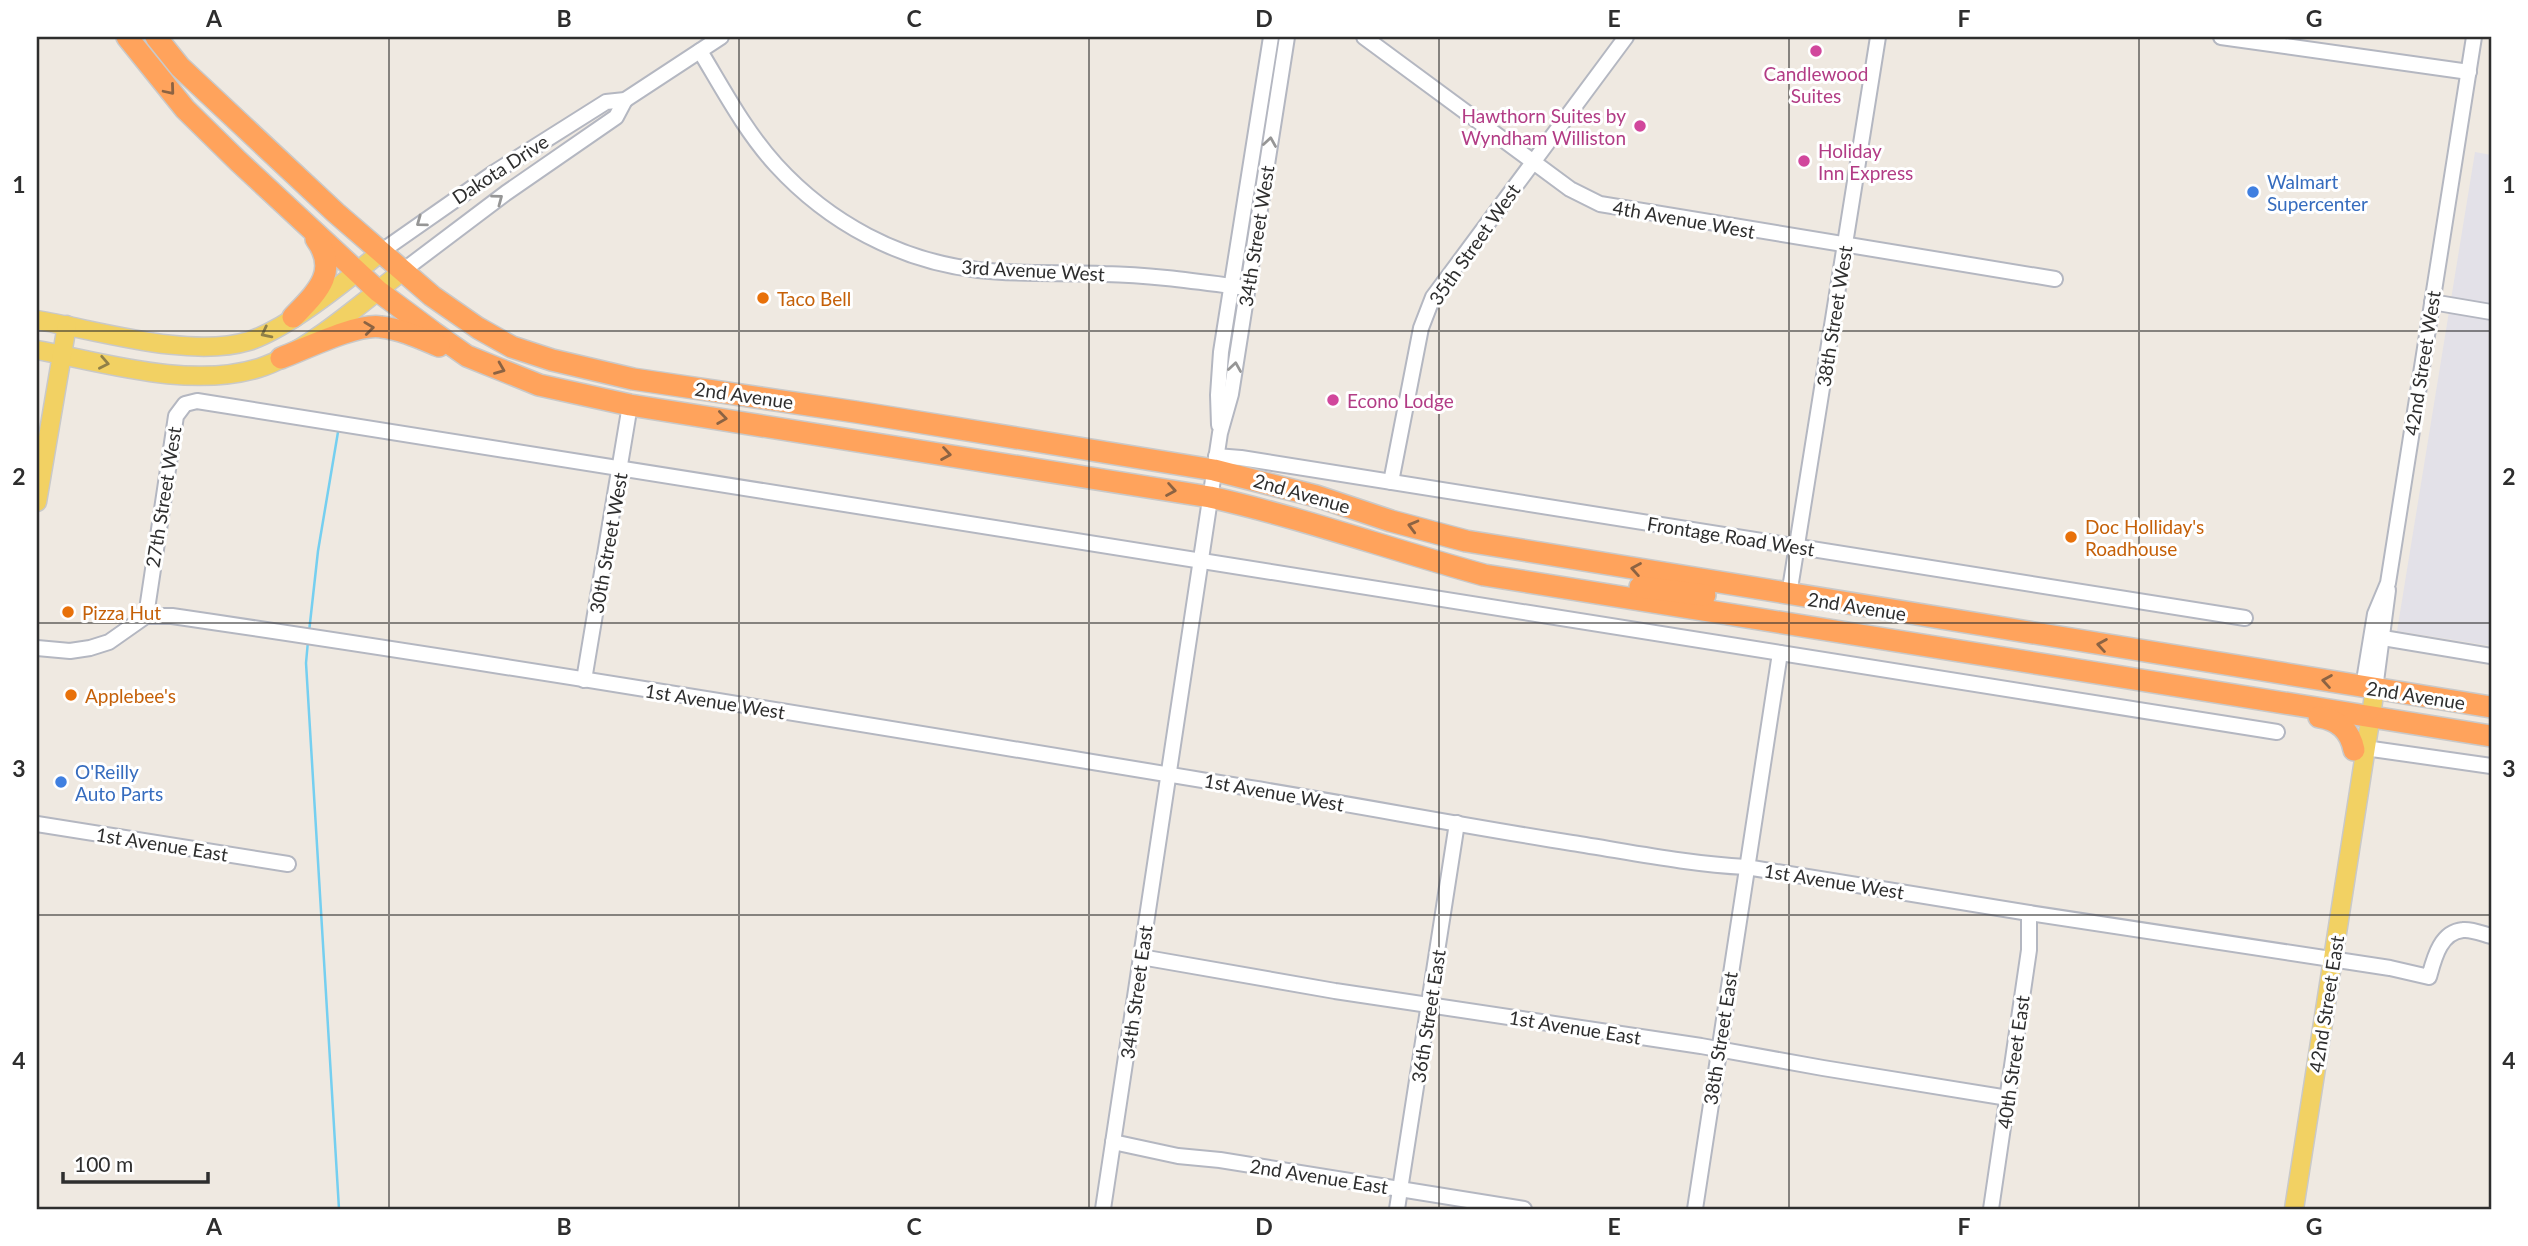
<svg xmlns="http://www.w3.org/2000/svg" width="2528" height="1246" font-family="Lato,sans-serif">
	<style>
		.industrial { fill: #e3e1e8 }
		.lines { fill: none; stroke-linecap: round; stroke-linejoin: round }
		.stream { stroke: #75cff0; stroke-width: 2.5 }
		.minor-casing { stroke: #b4b7c1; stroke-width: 18 }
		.major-casing { stroke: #c9c9c9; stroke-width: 21 }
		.highway-casing { stroke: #c9c9c9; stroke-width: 24 }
		.minor { stroke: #fff; stroke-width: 14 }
		.major { stroke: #f2d163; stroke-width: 18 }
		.highway { stroke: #ffa35c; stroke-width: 21 }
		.oneway { stroke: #8c6343 }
		.oneway2 { stroke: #969696 }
		.oneway3 { stroke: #908048 }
		.grid { fill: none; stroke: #2e2e2e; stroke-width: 2; stroke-opacity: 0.55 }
		.hotel-dot { fill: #d1479c; stroke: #fff; stroke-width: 2.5 }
		.shop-dot { fill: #3f7fe0; stroke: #fff; stroke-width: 2.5 }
		.food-dot { fill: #e8710a; stroke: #fff; stroke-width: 2.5 }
		.labels { text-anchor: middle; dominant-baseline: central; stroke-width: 6; stroke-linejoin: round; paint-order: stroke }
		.hotel-label { font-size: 19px; fill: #b23c85; stroke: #fff; text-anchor: start }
		.street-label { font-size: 19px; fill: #2e2e2e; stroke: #fff }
		.shop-label { font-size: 19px; fill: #366cbe; stroke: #fff; text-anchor: start }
		.food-label { font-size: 19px; fill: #c56008; stroke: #fff; text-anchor: start }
		.neatline { fill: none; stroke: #2e2e2e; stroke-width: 2.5 }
		.grid-label { font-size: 23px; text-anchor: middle; font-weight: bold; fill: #2e2e2e }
	</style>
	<rect width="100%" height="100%" fill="#efe9e1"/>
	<polygon class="industrial" points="2475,152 2491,155 2491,646 2397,631"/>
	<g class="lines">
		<g class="stream">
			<polyline points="309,632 318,551 338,432"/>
			<polyline points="308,641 306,663 339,1209"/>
		</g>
		<defs>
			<g id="minor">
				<polyline points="1364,37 1570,189 1600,204 2055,279"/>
				<polyline points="2221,37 2469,72"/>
				<path d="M700,51C723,89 745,131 776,165C829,223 900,261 978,270C1020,275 1063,272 1105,274C1153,275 1200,282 1247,288"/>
				<polyline points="382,251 495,172 606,102 625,100 721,37"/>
				<polyline points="404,270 506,193 616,117 625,100"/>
				<polyline points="2432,302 2491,312"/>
				<polyline points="1219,425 1218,395 1221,352 1271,37"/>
				<polyline points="1216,456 1241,458 2245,618"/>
				<polyline points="1391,482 1421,328 1433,297 1626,37"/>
				<polyline points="1789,595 1878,37"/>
				<polyline points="146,616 176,416 185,404 197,401 2277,732"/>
				<polyline points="2383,638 2491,656"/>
				<path d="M37,648L70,651L90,648L109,642L146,616H172C526,668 879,727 1232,785C1345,803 1458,825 1572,843C1630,852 1688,864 1746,867L2029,913L2390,968L2429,977C2434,959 2440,932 2463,930C2472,929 2483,934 2491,936"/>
				<polyline points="584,680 630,405"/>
				<polyline points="2363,687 2375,614 2388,583 2474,37"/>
				<polyline points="2375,689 2388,590"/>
				<polyline points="2365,748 2491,766"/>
				<polyline points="37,824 288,864"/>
				<polyline points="1141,957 1335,991 1701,1046 1823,1068 2008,1098"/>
				<polyline points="1113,1142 1178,1156 1220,1160 1524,1209"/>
				<path d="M1103,1209C1143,951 1179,692 1220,433L1231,394L1287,37"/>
				<polyline points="1397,1209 1457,823"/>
				<polyline points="1695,1209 1780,653"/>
				<polyline points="1991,1209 2029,950 2029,913"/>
			</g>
			<g id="major">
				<path d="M37,320C97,330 190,359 249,341C289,328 349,279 382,251"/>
				<path d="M37,350C105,363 190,389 259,368C305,354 365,300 404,270"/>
				<polyline points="37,502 67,325"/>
				<polyline points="2294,1209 2375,689"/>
			</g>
			<g id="highway">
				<path d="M127,37L185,109L238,161L378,291L433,332L467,356L539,385L630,405L1210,497C1303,518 1392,550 1484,575L2491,736"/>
				<polyline points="156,37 180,67 336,213 432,296 478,328 512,347 552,360 633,379 856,412 1214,470 1316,496 1391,521 1466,541 2491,707"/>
				<path d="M293,317C316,293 340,272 316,239"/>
				<path d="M281,358C305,349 357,323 381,327C401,329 420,338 439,346"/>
				<polyline points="1640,587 1705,595"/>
				<path d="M2319,717C2338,720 2350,730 2354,750"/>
			</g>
		</defs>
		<use href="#minor" class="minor-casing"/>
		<use href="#major" class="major-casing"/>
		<use href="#highway" class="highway-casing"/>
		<use href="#minor" class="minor"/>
		<use href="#major" class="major"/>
		<use href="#highway" class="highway"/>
	</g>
	<defs><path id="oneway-chevron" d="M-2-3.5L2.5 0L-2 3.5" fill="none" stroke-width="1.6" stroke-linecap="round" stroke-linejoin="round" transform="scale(1.75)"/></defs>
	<g class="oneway">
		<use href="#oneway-chevron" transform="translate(170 90) rotate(50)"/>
		<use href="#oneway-chevron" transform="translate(369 328) rotate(-7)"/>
		<use href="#oneway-chevron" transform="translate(500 369) rotate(22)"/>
		<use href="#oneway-chevron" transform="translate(722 418) rotate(8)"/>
		<use href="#oneway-chevron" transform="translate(946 454) rotate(9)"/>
		<use href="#oneway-chevron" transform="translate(1171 490) rotate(10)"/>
		<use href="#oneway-chevron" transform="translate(1413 526) rotate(-165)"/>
		<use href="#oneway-chevron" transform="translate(1636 569) rotate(-170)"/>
		<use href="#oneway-chevron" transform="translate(2102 645) rotate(-171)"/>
		<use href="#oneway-chevron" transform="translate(2327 681) rotate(-171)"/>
	</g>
	<g class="oneway2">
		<use href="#oneway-chevron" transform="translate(1270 142) rotate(-81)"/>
		<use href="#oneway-chevron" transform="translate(498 199) rotate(-37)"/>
		<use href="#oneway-chevron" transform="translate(421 222) rotate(144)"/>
		<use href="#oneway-chevron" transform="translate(1235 367) rotate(-81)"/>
	</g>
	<g class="oneway3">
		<use href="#oneway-chevron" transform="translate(266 333) rotate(153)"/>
		<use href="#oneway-chevron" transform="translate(104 363) rotate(11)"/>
	</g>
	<path class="grid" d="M389,37V1209M739,37V1209M1089,37V1209M1439,37V1209M1789,37V1209M2139,37V1209M37,331H2491M37,623H2491M37,915H2491"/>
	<g class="hotel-dot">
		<circle cx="1816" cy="51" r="7"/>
		<circle cx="1640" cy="126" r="7"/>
		<circle cx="1804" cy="161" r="7"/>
		<circle cx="1333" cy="400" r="7"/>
	</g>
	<g class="shop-dot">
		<circle cx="2253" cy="192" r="7"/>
		<circle cx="61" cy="782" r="7"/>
	</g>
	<g class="food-dot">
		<circle cx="763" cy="298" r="7"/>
		<circle cx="2071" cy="537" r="7"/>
		<circle cx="68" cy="612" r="7"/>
		<circle cx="71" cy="695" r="7"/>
	</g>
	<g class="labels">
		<g class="hotel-label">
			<text x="1816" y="73" text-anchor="middle">Candlewood<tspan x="1816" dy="22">Suites</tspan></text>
			<text x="1626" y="115" text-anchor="end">Hawthorn Suites by<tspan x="1626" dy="22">Wyndham Williston</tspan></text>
			<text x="1818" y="150">Holiday<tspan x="1818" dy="22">Inn Express</tspan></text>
			<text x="1347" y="400">Econo Lodge</text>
		</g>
		<g class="street-label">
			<text transform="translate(500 169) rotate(-33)">Dakota Drive</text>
			<text transform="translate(1684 219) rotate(10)">4th Avenue West</text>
			<text transform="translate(1256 236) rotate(-81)">34th Street West</text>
			<text transform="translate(1474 244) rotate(-55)">35th Street West</text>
			<text transform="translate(1033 270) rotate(3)">3rd Avenue West</text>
			<text transform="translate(1834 316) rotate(-81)">38th Street West</text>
			<text transform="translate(2422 363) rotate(-81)">42nd Street West</text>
			<text transform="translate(744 395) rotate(8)">2nd Avenue</text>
			<text transform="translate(1302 493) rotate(16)">2nd Avenue</text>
			<text transform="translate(163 497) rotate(-81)">27th Street West</text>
			<text transform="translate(1731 536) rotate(9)">Frontage Road West</text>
			<text transform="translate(608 543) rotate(-80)">30th Street West</text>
			<text transform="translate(1857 606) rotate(9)">2nd Avenue</text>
			<text transform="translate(2416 695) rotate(9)">2nd Avenue</text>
			<text transform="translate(715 701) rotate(9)">1st Avenue West</text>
			<text transform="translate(1274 792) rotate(10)">1st Avenue West</text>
			<text transform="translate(162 844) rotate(9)">1st Avenue East</text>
			<text transform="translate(1834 881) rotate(9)">1st Avenue West</text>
			<text transform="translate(1136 992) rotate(-82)">34th Street East</text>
			<text transform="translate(2326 1004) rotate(-81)">42nd Street East</text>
			<text transform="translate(1428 1016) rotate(-81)">36th Street East</text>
			<text transform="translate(1575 1027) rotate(9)">1st Avenue East</text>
			<text transform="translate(1720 1038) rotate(-81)">38th Street East</text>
			<text transform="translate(2013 1062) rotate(-82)">40th Street East</text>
			<text transform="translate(1319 1176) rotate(9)">2nd Avenue East</text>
		</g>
		<g class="shop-label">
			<text x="2267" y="181">Walmart<tspan x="2267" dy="22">Supercenter</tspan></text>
			<text x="75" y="771">O'Reilly<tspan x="75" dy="22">Auto Parts</tspan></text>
		</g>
		<g class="food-label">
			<text x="777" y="298">Taco Bell</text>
			<text x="2085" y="526">Doc Holliday's<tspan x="2085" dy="22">Roadhouse</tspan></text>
			<text x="82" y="612">Pizza Hut</text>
			<text x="85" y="695">Applebee's</text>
		</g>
	</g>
	<rect width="2528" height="1246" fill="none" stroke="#ffffff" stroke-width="77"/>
	<path d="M63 1172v10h145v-10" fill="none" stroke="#2e2e2e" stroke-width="3.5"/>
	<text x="74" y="1172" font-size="21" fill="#2e2e2e" stroke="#ffffff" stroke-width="5" paint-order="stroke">100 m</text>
	<rect x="38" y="38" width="2452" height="1170" class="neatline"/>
	<g class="grid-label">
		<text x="214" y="27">A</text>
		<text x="564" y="27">B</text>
		<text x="914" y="27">C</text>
		<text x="1264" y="27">D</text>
		<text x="1614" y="27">E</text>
		<text x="1964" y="27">F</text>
		<text x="2314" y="27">G</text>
		<text x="19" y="193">1</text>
		<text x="2509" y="193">1</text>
		<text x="19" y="485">2</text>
		<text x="2509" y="485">2</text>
		<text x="19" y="777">3</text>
		<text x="2509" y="777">3</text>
		<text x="19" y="1069">4</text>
		<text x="2509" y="1069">4</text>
		<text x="214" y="1235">A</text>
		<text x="564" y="1235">B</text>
		<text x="914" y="1235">C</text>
		<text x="1264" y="1235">D</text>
		<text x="1614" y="1235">E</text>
		<text x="1964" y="1235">F</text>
		<text x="2314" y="1235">G</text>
	</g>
</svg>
